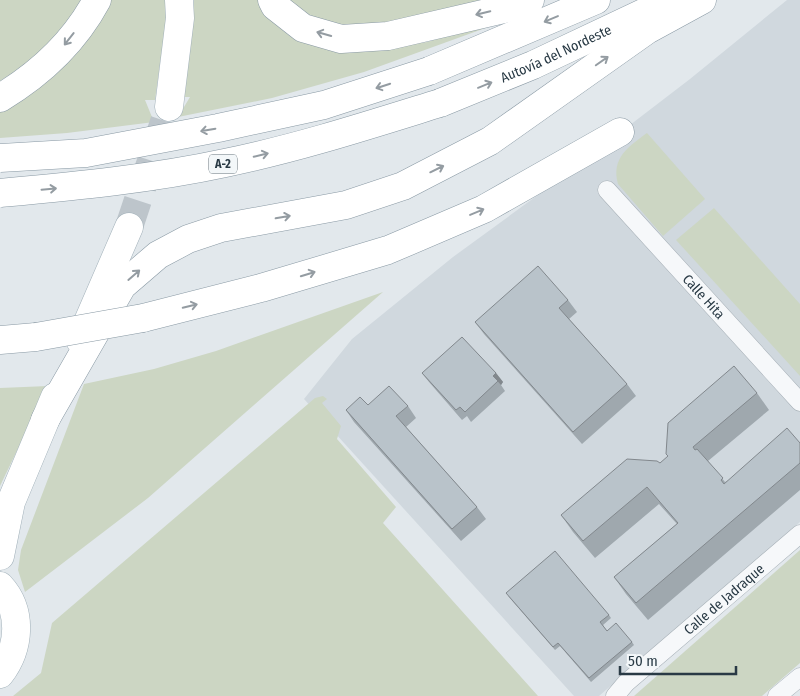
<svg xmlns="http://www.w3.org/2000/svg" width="800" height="696" font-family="'Fira Sans Condensed',sans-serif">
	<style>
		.built { fill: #d0d8de }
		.green { fill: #ccd6c3 }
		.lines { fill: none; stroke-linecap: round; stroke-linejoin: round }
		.primary-tunnel { stroke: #bdc5cb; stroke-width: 28; stroke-dasharray: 28 14; stroke-linecap: butt }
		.street-casing { stroke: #a7b0b7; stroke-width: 19 }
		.primary-casing { stroke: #a1b0b9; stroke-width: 29 }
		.highway-casing { stroke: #8999a4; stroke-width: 29 }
		.street { stroke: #f6f8fa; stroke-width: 18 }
		.primary { stroke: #fff; stroke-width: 28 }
		.highway { stroke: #fff; stroke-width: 28 }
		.highway-bridge-casing { stroke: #8999a4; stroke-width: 29; stroke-linecap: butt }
		.highway-bridge { stroke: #fff; stroke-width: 28 }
		.wall { fill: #9fa8ae }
		.shaded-wall { fill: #82888d }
		.building { fill: #b9c3ca; stroke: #82888d }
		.oneway { stroke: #949ca2 }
		.labels { text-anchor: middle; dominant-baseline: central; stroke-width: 4.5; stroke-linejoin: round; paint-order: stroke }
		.shield { fill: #f3f7f9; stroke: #66737b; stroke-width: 1 }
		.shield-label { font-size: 12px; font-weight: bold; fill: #293a45 }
		.street-label { font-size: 14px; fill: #293a45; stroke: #f3f7f9 }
	</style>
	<rect width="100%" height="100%" fill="#e2e8ec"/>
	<polygon class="built" points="787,0 800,0 800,522 599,696 574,696 304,399 352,339 453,257 553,184 690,79"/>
	<g class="green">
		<path d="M0,0H82C61,32 34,61 0,81Z"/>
		<polygon points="111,0 169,0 155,100 145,100 154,122 67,133 0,138 0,107"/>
		<polygon points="194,0 260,0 314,41 356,52 427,42 502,18 502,22 364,72 272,98 178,117 190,97 180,97"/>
		<polygon points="288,0 495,0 396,29 331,26 299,11"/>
		<path d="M647,133L705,199L663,236L618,184C611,158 628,147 647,133Z"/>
		<polygon points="714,208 800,304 800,376 676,240"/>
		<polygon points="383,292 148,498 25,592 18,570 21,550 84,384 154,369 216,351"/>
		<polygon points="48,386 0,486 0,388"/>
		<polygon points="323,396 327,399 322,403 341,426 337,439 396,507 383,523 538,696 13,696 41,673 52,623 315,398"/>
		<polygon points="800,550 800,663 762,696 634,696"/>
	</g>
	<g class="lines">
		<polyline class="primary-tunnel" points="129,227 169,107"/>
		<defs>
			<g id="street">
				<path id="s1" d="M607,190L800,402"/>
				<path id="s2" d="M615,696L626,683L800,534"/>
				<polyline points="777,696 800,677"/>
			</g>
			<g id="primary">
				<polyline points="169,107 180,18 179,0"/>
				<polyline points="80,340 129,227"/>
				<polyline points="0,556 11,502 55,397"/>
				<path d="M0,586C23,611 20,648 0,674"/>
			</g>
			<g id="highway">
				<polyline points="272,0 275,6 303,28 341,39 388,36 513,7 530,0"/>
				<polyline points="429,71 596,0"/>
				<path d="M0,98C40,74 75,41 97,0"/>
				<path id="s3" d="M440,103L533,65L660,5"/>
				<polyline points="143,318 261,288 388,250 484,209 620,132"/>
				<polyline points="0,340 36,337"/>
				<polyline points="45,420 122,286 158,255 188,239 221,228 346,205 403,186 490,141 647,30 702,0"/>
			</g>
		</defs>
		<use href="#street" class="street-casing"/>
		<use href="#primary" class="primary-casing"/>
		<use href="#highway" class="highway-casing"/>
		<use href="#street" class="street"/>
		<use href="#primary" class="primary"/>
		<use href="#highway" class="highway"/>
		<defs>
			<g id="highway-bridge">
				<polyline points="0,158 86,153 218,128 324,105 429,71"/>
				<path d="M0,193C75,186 151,179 225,163C298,148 369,125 440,103"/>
				<polyline points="36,337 143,318"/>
			</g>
		</defs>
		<use href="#highway-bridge" class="highway-bridge-casing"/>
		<use href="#highway-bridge" class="highway-bridge"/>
	</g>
	<g class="wall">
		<polygon points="568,300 577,312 569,319 627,384 636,396 582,444 484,334 475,322"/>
		<polygon points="422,373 496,373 503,382 501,385 505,391 471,422 467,416 462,420 429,382"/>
		<polygon points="757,393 769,410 708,461 725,482 800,443 800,490 648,620 626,594 614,577 677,524 659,504 595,558 573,532 561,515 660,463"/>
		<polygon points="368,405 408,406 416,418 406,427 477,507 486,519 461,541 354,422 346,410"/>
		<polygon points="508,596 609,615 611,618 603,625 607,631 632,642 634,645 591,682 560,646 555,650"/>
	</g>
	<polygon class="shaded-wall" points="496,373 503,382 501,385 493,376"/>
	<g class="building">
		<polygon points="538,266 568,300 559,308 627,384 573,432 475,322"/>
		<polygon points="462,337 496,373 493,376 498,381 465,412 460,407 456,410 422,373"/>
		<polygon points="734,366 757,393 693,447 695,450 697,449 723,478 721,480 724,484 787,428 800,443 800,463 636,603 614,577 678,523 647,487 583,541 561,515 627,459 657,461 660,463 668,456 666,454 668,423"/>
		<polygon points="389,386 408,406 396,416 477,507 452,529 346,410 360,397 368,405"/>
		<polygon points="555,551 609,615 600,622 607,631 616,623 632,642 589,678 558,643 553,647 506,593"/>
	</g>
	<defs><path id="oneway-shaft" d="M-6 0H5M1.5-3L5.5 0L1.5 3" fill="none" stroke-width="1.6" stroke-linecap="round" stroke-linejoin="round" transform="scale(1.25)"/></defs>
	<g class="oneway">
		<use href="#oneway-shaft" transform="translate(483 13) rotate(167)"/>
		<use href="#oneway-shaft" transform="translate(551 19) rotate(157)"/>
		<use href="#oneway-shaft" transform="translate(324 34) rotate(-164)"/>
		<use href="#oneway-shaft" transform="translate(69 39) rotate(128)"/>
		<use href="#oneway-shaft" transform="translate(602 61) rotate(-35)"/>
		<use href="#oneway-shaft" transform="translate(485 85) rotate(-22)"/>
		<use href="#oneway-shaft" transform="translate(383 86) rotate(162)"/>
		<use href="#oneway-shaft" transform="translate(208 130) rotate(170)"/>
		<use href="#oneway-shaft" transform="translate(261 155) rotate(-14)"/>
		<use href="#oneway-shaft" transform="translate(437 169) rotate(-26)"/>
		<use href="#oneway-shaft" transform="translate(49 189) rotate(-5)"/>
		<use href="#oneway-shaft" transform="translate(477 212) rotate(-23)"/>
		<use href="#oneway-shaft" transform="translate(283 217) rotate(-10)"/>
		<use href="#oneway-shaft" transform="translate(308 274) rotate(-17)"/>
		<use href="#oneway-shaft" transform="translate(134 275) rotate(-41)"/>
		<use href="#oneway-shaft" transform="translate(190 306) rotate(-14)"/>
	</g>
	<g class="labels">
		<rect class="shield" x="209" y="154.5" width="28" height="19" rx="4"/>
		<g class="shield-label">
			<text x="223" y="164">A-2</text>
		</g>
		<g class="street-label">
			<text stroke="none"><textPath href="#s3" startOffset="126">Autovía del Nordeste</textPath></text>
			<text stroke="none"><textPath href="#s1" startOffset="144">Calle Hita</textPath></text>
			<text stroke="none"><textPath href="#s2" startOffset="146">Calle de Jadraque</textPath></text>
		</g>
	</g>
	<path d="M620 666v8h116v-8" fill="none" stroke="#293a45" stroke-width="2.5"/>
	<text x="628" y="666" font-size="15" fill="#293a45" stroke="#f3f7f9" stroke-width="4" paint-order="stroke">50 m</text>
</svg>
